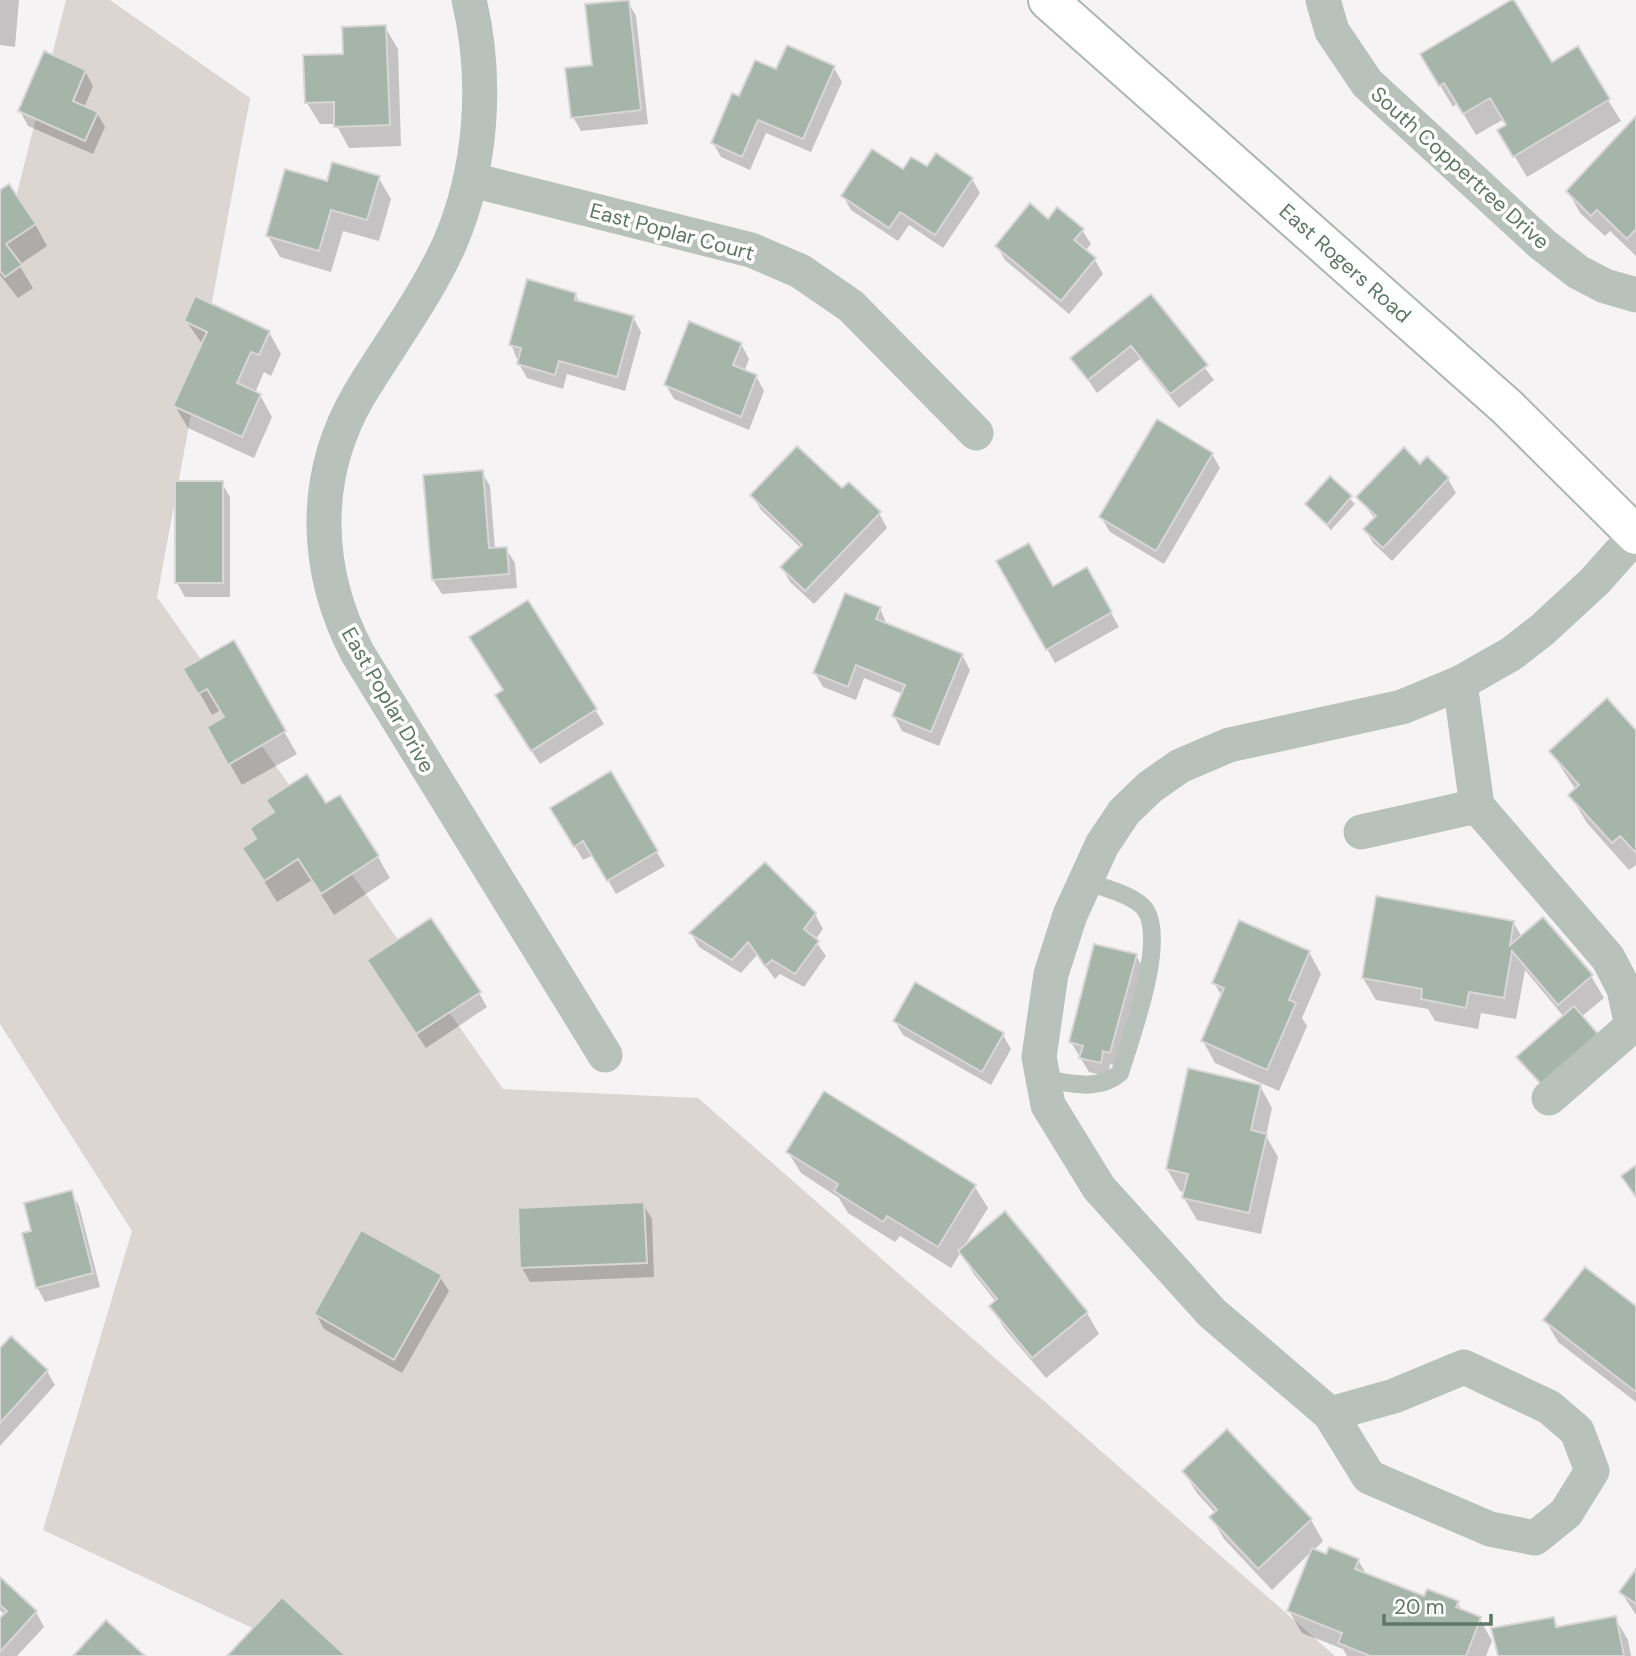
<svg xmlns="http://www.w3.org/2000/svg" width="1636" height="1656" font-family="'DM Sans',sans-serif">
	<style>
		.green { fill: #dbd6d2 }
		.shadow { fill: #0003 }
		.building { fill: #a6b5a9; stroke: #d8d6d6; stroke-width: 2 }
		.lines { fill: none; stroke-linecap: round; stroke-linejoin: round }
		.secondary-casing { stroke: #abb7ae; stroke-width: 42 }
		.service { stroke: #b8c2bb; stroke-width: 18 }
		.minor { stroke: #b8c2bb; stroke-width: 35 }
		.secondary { stroke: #fff; stroke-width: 38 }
		.labels { text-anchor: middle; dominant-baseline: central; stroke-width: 7; stroke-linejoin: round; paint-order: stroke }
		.street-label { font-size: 21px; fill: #5e7864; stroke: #fff }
	</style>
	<rect width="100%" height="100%" fill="#f6f3f4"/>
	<polygon class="green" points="66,0 110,0 250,98 157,597 503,1089 698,1098 1335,1656 312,1656 43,1530 132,1231 0,1024 0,260"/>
	<g class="shadow">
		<polygon points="0,0 19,0 15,47 0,45"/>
		<polygon points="628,2 636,16 648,124 581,131 573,117"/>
		<polygon points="385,27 398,49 401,146 349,148 336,124 320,124 307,103 344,55"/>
		<polygon points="1422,55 1551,64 1608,100 1621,121 1527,177 1499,131 1508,126 1504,119 1476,135 1457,103 1453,107"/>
		<polygon points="834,68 842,82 811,152 766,133 750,170 721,157 713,143 740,98 777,71"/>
		<polygon points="85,71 93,86 84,108 97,113 105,127 93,154 28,126 20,111"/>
		<polygon points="1636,119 1636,256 1610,231 1605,236 1580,213 1568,191"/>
		<polygon points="927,169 972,179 980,193 943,248 909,225 898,241 851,210 843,196 903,172"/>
		<polygon points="378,177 391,199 379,241 343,231 331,272 280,257 268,236 328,183"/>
		<polygon points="0,192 35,224 47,246 19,265 33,288 18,298 0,275"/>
		<polygon points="1048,221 1082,230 1091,244 1085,251 1095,260 1103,274 1069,314 1005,260 997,246"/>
		<polygon points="575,294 580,303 633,317 641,332 625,391 567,374 563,389 527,378 519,364 511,344"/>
		<polygon points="1151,297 1214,380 1179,408 1140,359 1097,393 1073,358"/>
		<polygon points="186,321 269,332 281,354 271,376 264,372 255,393 260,395 272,417 254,458 188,428 175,406 203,345"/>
		<polygon points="741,344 749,359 744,372 756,376 764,391 749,430 674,399 666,385"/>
		<polygon points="1212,454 1220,468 1164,564 1110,532 1101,517"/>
		<polygon points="1427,459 1448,479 1456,493 1392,561 1373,543 1365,529 1375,519 1359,498 1420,466"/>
		<polygon points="482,472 490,486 495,549 506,549 515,563 517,588 442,594 433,580"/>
		<polygon points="1330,479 1355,504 1331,530 1307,505"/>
		<polygon points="222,483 230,497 230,597 185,597 177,583"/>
		<polygon points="842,491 879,513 887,528 814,604 790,582 782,568 801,548 761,510 752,495"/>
		<polygon points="999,562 1052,589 1087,570 1119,627 1055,663"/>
		<polygon points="528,602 604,724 540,764 505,709 504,691"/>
		<polygon points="880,608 887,625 962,655 970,670 939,746 902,731 894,716 903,694 864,678 856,700 823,687 815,673"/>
		<polygon points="233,642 297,754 242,785 209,728 226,718 221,710 212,715 186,669"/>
		<polygon points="1636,733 1636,865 1629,870 1587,823 1570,795 1576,790 1551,752"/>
		<polygon points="610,774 665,866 616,894 593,855 583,860 552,808"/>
		<polygon points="326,806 378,857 390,878 334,915 312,880 277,902 257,870 259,839"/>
		<polygon points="815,914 823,929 815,940 826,956 804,987 780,974 775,979 757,955 741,973 699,947 691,933"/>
		<polygon points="1513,922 1522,937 1591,976 1604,998 1581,1017 1551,1099 1519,1057 1564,1017 1525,970 1516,1019 1481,1013 1478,1029 1435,1021 1428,1009 1376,1000 1363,978"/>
		<polygon points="1309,952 1321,974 1302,1018 1307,1026 1279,1091 1215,1063 1203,1041 1222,996 1214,983"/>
		<polygon points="1136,955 1144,970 1118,1066 1110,1064 1108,1077 1089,1072 1071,1042"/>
		<polygon points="377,975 479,993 487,1007 426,1048"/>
		<polygon points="895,1021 1003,1035 1011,1049 991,1085 903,1035"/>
		<polygon points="1260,1086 1272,1108 1266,1136 1278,1157 1261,1234 1197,1220 1184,1198 1185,1192 1180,1191 1167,1169"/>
		<polygon points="825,1093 975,1187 988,1208 963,1248 1087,1313 1099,1334 1046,1378 1004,1328 991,1306 996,1302 973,1273 961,1252 951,1268 900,1236 895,1242 848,1213 839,1198 801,1173 788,1152"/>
		<polygon points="71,1192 79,1206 100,1287 45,1302 37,1287 33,1232"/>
		<polygon points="643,1204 652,1219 654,1277 530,1282 522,1268"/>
		<polygon points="440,1277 449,1291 402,1373 324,1329 316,1314"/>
		<polygon points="1636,1308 1636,1402 1558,1342 1546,1321"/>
		<polygon points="11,1339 47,1371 55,1385 0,1446 0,1351"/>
		<polygon points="1184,1472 1311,1520 1323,1541 1313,1551 1327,1556 1358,1560 1367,1575 1425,1598 1457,1602 1463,1612 1480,1619 1492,1641 1486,1656 1347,1656 1343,1649 1302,1633 1289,1611 1312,1551 1272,1590 1224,1539 1211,1517 1215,1513 1197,1493"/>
		<polygon points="1636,1572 1636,1615 1621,1592"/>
		<polygon points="0,1580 36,1612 44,1627 17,1656 0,1656 0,1621 5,1615 0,1610"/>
		<polygon points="1615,1618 1628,1640 1631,1656 1500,1656 1553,1619 1559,1628"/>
	</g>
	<g class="building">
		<polygon points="629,0 641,110 571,118 565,68 592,65 585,4"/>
		<polygon points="1511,0 1514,0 1552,62 1578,46 1610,99 1513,157 1497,130 1506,125 1490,98 1463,114 1444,83 1439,86 1420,54"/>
		<polygon points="386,25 390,125 334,127 334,102 305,103 303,55 343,54 342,27"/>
		<polygon points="787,45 835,66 803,139 758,120 742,157 711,143 732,93 739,96 755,60 776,69"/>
		<polygon points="44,51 86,70 73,101 98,112 85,141 18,111"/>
		<polygon points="1636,116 1636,229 1627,239 1597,210 1591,216 1566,191"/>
		<polygon points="872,149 903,169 911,157 927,166 936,153 973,178 935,235 900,212 889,228 841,196"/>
		<polygon points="332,162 380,176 367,220 331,210 319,251 266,236 285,169 327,181"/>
		<polygon points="9,184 36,224 6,244 22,265 5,277 0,271 0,190"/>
		<polygon points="1030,203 1048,219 1057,207 1084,229 1074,240 1096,258 1061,301 995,246"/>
		<polygon points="527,279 576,293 575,300 634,316 617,377 559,361 555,375 517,364 521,348 509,345"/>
		<polygon points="1151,294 1208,365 1170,394 1131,346 1088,380 1070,358"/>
		<polygon points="195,296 270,331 259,355 251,352 237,383 261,394 242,437 173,406 207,332 184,321"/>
		<polygon points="689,321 742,343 733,365 757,375 741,417 664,385"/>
		<polygon points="1157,419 1213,453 1156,551 1099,517"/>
		<polygon points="797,446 842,488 849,482 881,512 805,591 780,567 802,545 750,495"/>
		<polygon points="1404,447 1420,464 1427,456 1449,478 1383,548 1363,529 1376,516 1356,497"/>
		<polygon points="483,470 489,548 507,547 509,574 432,580 423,475"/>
		<polygon points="1330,476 1352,496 1327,525 1305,504"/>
		<rect x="175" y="481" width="48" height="102"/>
		<polygon points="1029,543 1053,586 1087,567 1112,612 1046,650 996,561"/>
		<polygon points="845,593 881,607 876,619 963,654 931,732 892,716 905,685 856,665 848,687 813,673"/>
		<polygon points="528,600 597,709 531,751 495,695 503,690 469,637"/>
		<polygon points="234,640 286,731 228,765 207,727 224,717 207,689 198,694 183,669"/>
		<polygon points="1607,698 1636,730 1636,853 1620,836 1612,843 1568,795 1579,785 1549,751"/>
		<polygon points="611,771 658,851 607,881 583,841 574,847 550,808"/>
		<polygon points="307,774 326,803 340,795 379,856 321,894 298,859 264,881 242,848 256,839 250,828 274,812 266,800"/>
		<polygon points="765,862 816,913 804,929 819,941 795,974 772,960 765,966 748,942 732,960 689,933"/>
		<polygon points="1376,896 1514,921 1510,945 1543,917 1593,975 1558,1005 1512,951 1504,998 1469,992 1466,1008 1421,999 1422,989 1362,978"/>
		<polygon points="431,918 481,992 416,1034 367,960"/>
		<polygon points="1239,920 1310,951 1289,1000 1296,1003 1267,1070 1201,1041 1224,988 1212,983"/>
		<polygon points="1094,944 1137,954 1110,1053 1103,1051 1101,1063 1079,1058 1083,1046 1069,1042"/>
		<polygon points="915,982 1004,1033 982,1072 893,1021"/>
		<polygon points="1574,1006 1599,1035 1542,1085 1516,1057"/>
		<polygon points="1188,1068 1261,1085 1251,1130 1267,1134 1249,1213 1182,1198 1188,1174 1166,1169"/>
		<polygon points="824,1091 976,1185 938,1247 887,1216 883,1222 834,1191 838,1184 786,1152"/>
		<polygon points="1636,1165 1636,1197 1621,1176"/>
		<polygon points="72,1190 93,1273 36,1288 22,1233 31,1231 24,1203"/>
		<polygon points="644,1202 647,1263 520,1268 518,1208"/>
		<polygon points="1005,1211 1088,1312 1032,1358 989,1306 997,1299 958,1251"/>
		<polygon points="361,1230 442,1275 394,1360 314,1314"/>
		<polygon points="1585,1267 1636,1306 1636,1392 1543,1320"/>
		<polygon points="11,1336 48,1370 0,1423 0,1348"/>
		<polygon points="1227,1429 1312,1519 1258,1569 1209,1517 1217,1510 1182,1471"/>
		<polygon points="1329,1547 1359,1559 1355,1569 1424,1596 1427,1589 1459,1601 1456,1607 1481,1617 1466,1656 1370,1656 1338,1643 1342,1633 1287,1611 1312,1548 1326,1554"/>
		<polygon points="1636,1569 1636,1604 1619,1592"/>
		<polygon points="0,1577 37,1611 0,1652 0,1618 7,1611 0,1605"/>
		<polygon points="282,1597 346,1656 227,1656"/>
		<polygon points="1616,1616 1624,1656 1498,1656 1491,1628 1554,1617 1556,1627"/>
		<polygon points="106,1620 145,1656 73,1656"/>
	</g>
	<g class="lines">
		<defs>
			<g id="secondary">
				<path id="s1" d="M1048,0L1507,407L1636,535"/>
			</g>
		</defs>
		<use href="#secondary" class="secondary-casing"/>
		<path class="service" d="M1043,1079C1071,1083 1097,1092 1120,1073C1131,1037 1167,941 1145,909C1133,894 1103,888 1086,881"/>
		<g class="minor">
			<path d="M469,0C488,79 482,170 449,245C425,298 389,345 359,395C311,477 314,571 358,654L605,1055"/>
			<polyline points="1323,0 1332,31 1367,83 1542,244 1578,272 1605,286 1636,295"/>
			<polyline points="472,180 751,250 800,271 851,306 976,433"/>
			<polyline points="1460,683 1477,806 1608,958 1624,989 1632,1026 1549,1098"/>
			<polyline points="1361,832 1477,806"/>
			<polyline points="1330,1414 1394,1396 1464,1367 1549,1407 1577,1431 1592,1471 1566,1513 1535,1538 1490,1529 1369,1477 1330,1414 1212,1313 1099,1188 1048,1105 1039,1057 1051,974 1070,915 1102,845 1124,812 1150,787 1180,766 1229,745 1402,707 1460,683 1511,654 1542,630 1595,581 1636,535"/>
		</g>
		<use href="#secondary" class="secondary"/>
	</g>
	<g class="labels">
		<g class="street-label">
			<text transform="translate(1460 168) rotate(42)">South Coppertree Drive</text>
			<text transform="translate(672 232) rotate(15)">East Poplar Court</text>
			<text stroke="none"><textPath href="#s1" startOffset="397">East Rogers Road</textPath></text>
			<text transform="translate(388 700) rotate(60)">East Poplar Drive</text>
		</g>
	</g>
	<path d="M1384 1614v10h107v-10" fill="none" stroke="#5e7864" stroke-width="3.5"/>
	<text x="1394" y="1614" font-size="21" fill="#5e7864" stroke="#ffffff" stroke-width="5" paint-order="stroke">20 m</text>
</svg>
